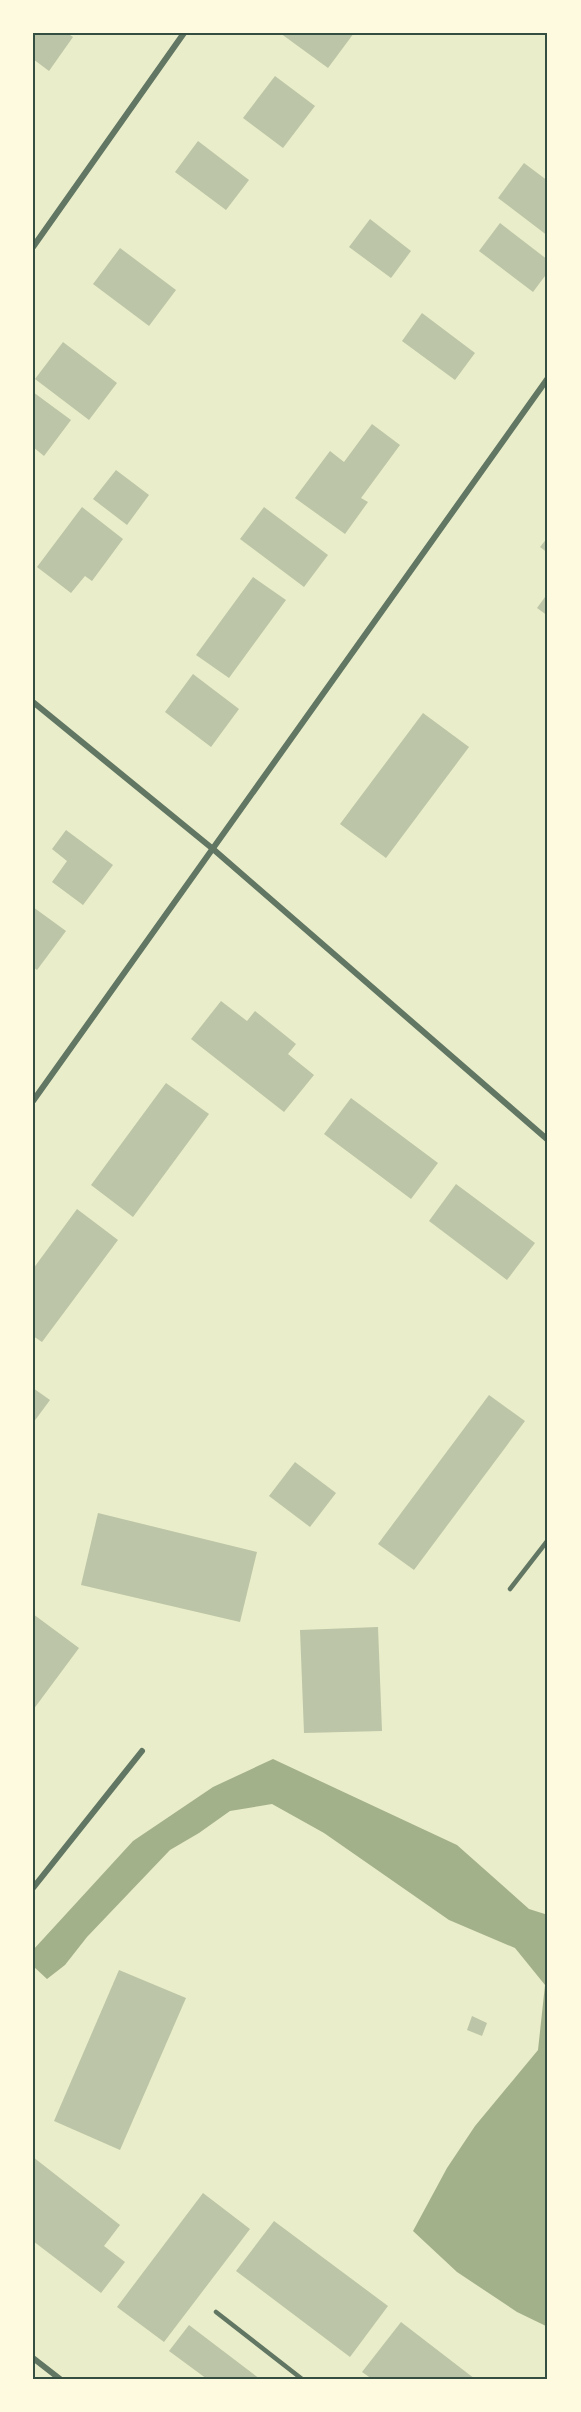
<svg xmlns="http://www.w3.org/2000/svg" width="581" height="2412" font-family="Roboto,sans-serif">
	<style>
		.water { fill: #a3b18a }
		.building { fill: #bcc5a7 }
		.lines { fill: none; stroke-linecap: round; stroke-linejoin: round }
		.service { stroke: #617663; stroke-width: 4.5 }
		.minor { stroke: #617663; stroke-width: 6 }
		.neatline { fill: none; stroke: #344e41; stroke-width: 2 }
	</style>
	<rect width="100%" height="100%" fill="#e9edc9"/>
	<polygon class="water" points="273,1759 457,1845 529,1909 548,1915 548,2327 517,2312 457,2272 413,2231 447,2168 475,2126 538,2050 545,1985 515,1948 449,1920 324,1833 272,1804 230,1811 199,1833 170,1850 87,1937 65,1965 47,1979 33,1966 33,1950 133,1841 213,1787"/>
	<g class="building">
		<polygon points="33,33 67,33 73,37 49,71 33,59"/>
		<polygon points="280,33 354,33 328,68"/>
		<polygon points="275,76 315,106 283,148 243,118"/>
		<polygon points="198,141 249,180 226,210 175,172"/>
		<polygon points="524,163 548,181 548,236 498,198"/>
		<polygon points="370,219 411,251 391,278 349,247"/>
		<polygon points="500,223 548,260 548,272 533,292 479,251"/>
		<polygon points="120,248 176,290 149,326 93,284"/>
		<polygon points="422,313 475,353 455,380 402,341"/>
		<polygon points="63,342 117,383 89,420 35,379"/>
		<polygon points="33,392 71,420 44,456 33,447"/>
		<polygon points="372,424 400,445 361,498 368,502 345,534 295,498 330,451 344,462"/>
		<polygon points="116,470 149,495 127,525 93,499"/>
		<polygon points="82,507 123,539 92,581 85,576 71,593 37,567"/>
		<polygon points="264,507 328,555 304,587 240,539"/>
		<polygon points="548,537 548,553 540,547"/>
		<polygon points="253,577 286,600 229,678 196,655"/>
		<polygon points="548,593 548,616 537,608"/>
		<polygon points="193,674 239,709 211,747 165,712"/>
		<polygon points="423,713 469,747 386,858 340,824"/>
		<polygon points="66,830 113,865 83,905 52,882 67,861 52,849"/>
		<polygon points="33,907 66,931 37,970 33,967"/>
		<polygon points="221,1001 247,1021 255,1011 296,1044 288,1054 314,1075 284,1112 191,1039"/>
		<polygon points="166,1083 209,1114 133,1217 91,1185"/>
		<polygon points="351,1098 438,1163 411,1199 324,1134"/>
		<polygon points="456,1184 535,1243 507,1280 429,1221"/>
		<polygon points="77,1209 118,1240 42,1342 33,1336 33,1269"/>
		<polygon points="33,1388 50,1400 33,1423"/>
		<polygon points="489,1395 525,1421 414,1570 378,1544"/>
		<polygon points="295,1462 336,1493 310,1527 269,1496"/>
		<polygon points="98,1513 257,1552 240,1622 81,1585"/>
		<polygon points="33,1614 79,1648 33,1710"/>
		<polygon points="378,1627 382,1731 304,1733 300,1630"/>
		<polygon points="119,1970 186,1998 120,2150 54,2121"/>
		<polygon points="472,2016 487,2023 482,2036 467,2030"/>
		<polygon points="33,2157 120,2225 104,2246 125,2262 101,2293 33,2241"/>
		<polygon points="203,2193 250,2229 164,2342 117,2307"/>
		<polygon points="274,2221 388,2306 350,2357 236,2271"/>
		<polygon points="401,2322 475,2379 372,2379 362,2372"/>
		<polygon points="189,2325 260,2379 207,2379 169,2351"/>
	</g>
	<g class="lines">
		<g class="service">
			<polyline points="510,1589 548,1540"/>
			<polyline points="216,2312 302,2379"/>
		</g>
		<g class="minor">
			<polyline points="33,247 184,33"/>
			<polyline points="33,702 213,849 548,1140"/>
			<polyline points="33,1101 548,378"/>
			<polyline points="33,1888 142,1751"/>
			<polyline points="33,2358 60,2379"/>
		</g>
	</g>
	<rect width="581" height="2412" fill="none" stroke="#fefae0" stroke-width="69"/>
	<rect x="34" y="34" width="512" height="2344" class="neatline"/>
</svg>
